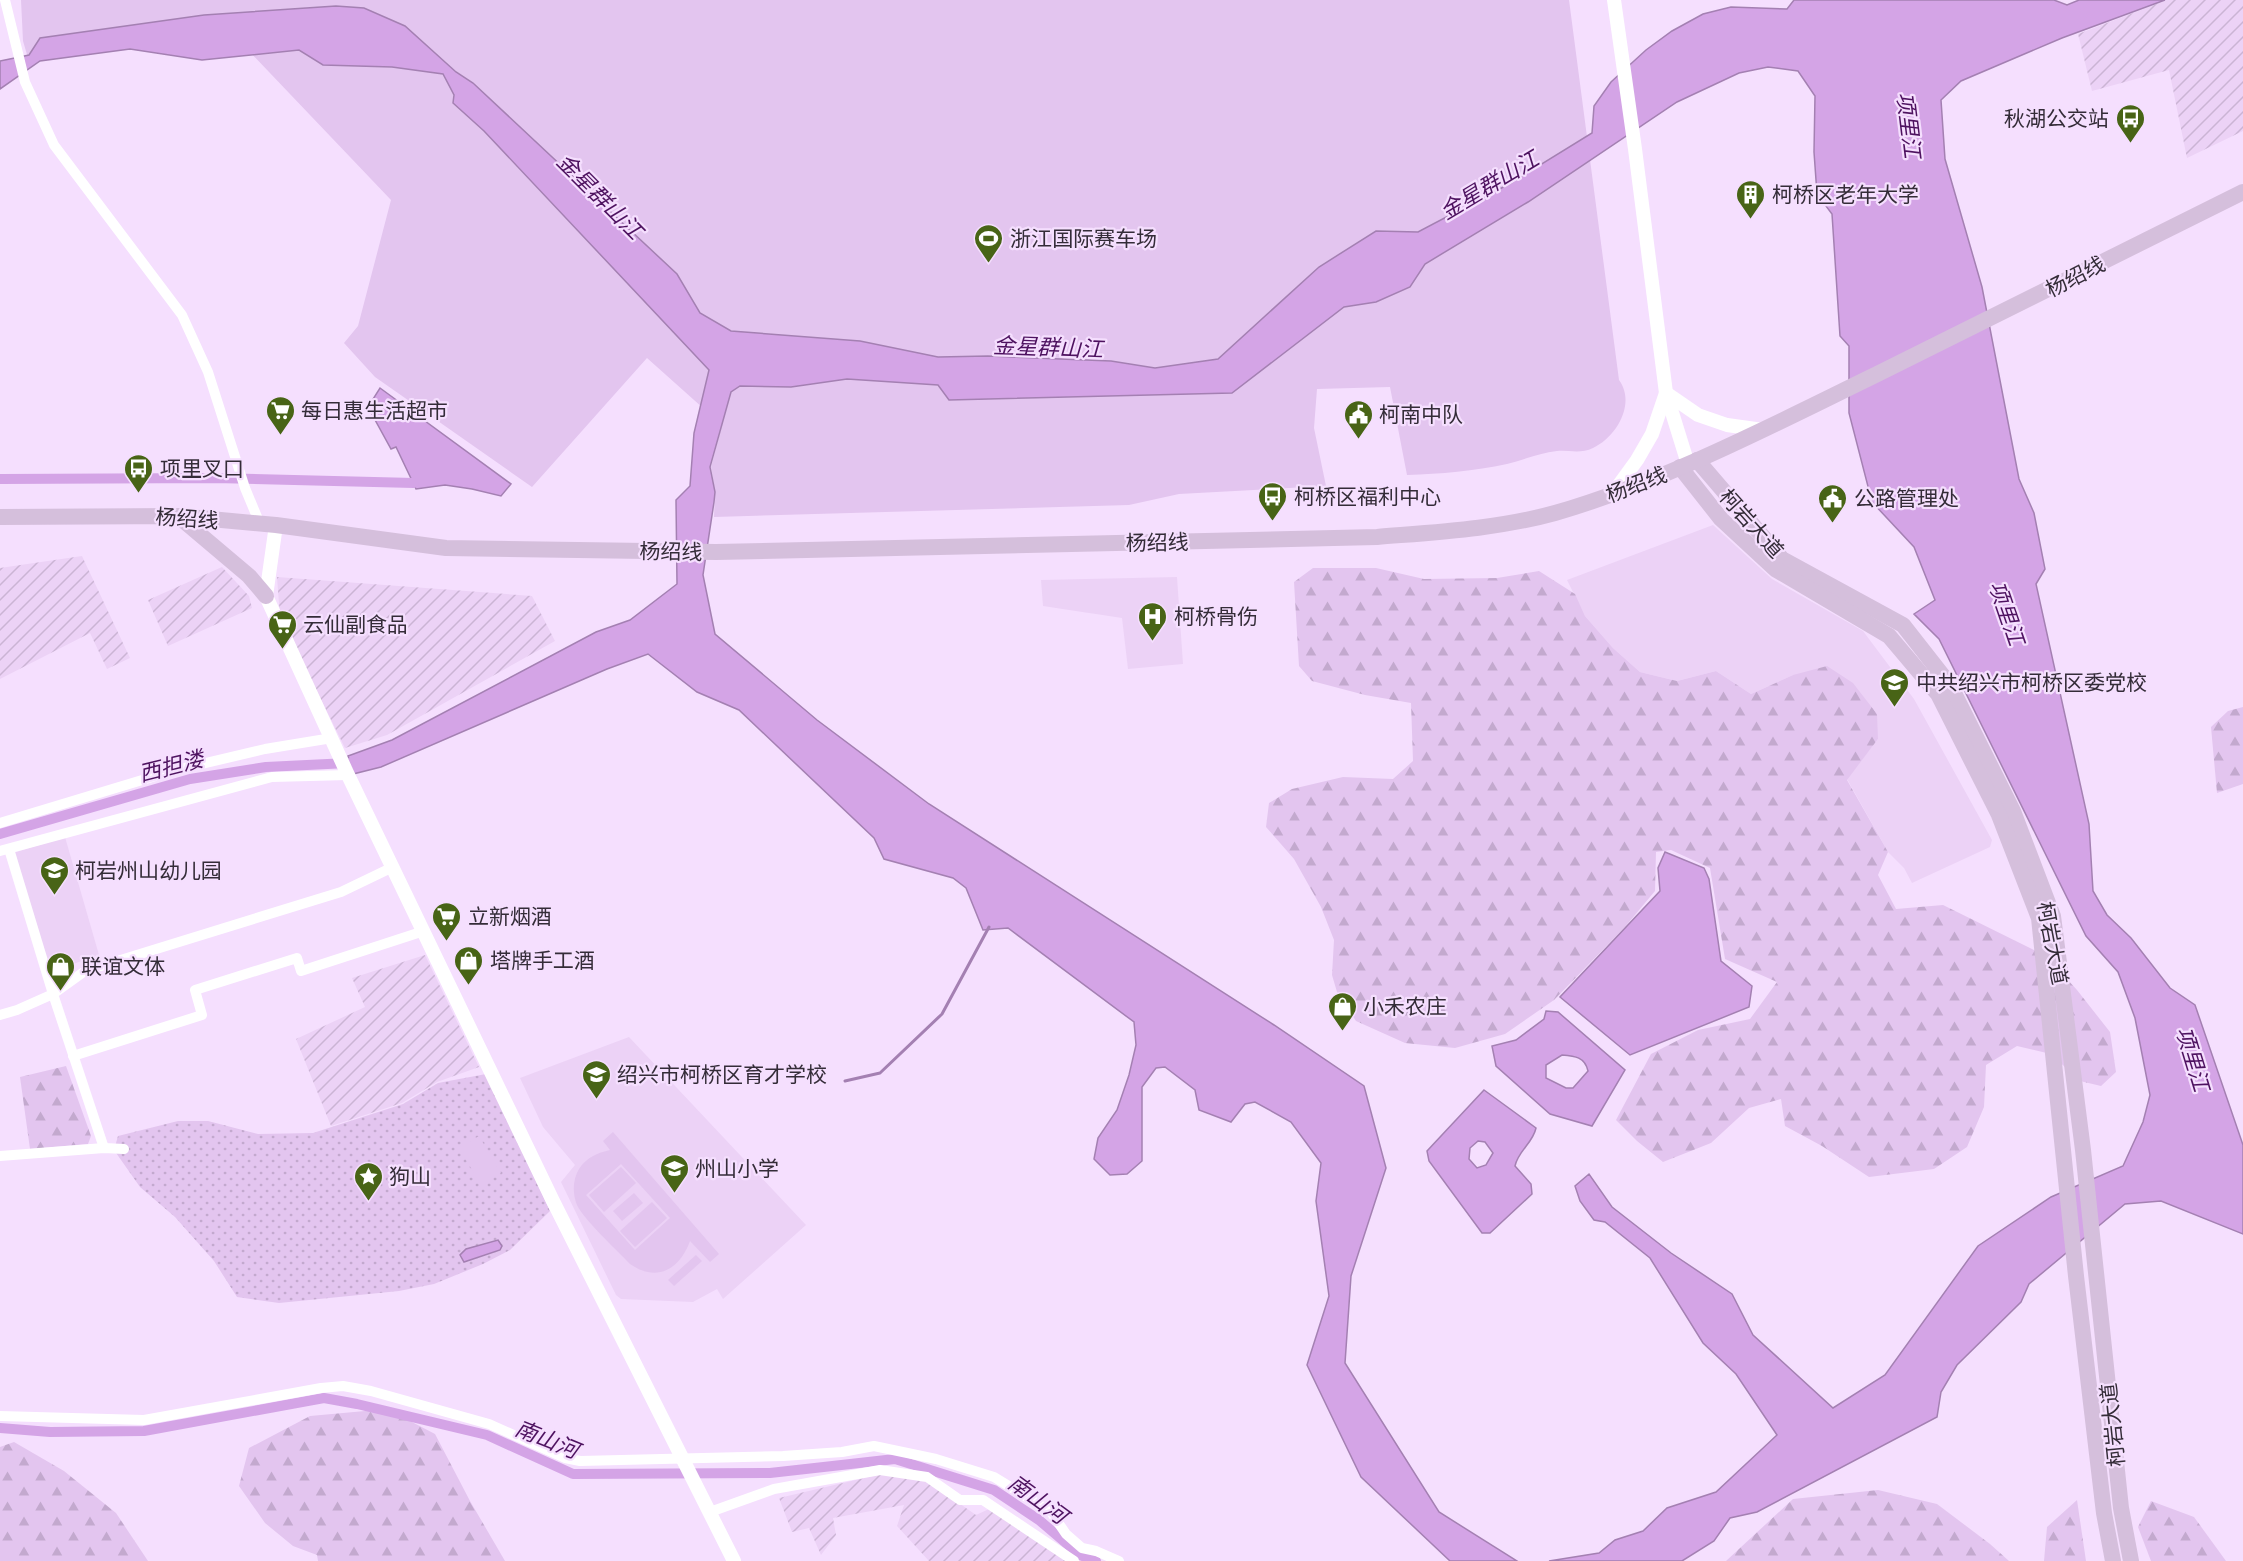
<svg xmlns="http://www.w3.org/2000/svg" width="2243" height="1561" font-family="Quicksand,'Noto Sans SC',sans-serif">
	<style>
		.built { fill: #ecd2f6 }
		.industrial { fill: url(#industrial-furrows) }
		.forest { fill: url(#forest-firs) }
		.park { fill: url(#park-dots) }
		.pitch { fill: #e3c5ef; fill-rule: evenodd }
		.water { fill: #d4a4e6; stroke: #a480b2; stroke-width: 1.5; fill-rule: evenodd }
		.lines { fill: none; stroke-linecap: round; stroke-linejoin: round }
		.stream { stroke: #a480b2; stroke-width: 3 }
		.canal { stroke: #d4a4e6; stroke-width: 10 }
		.minor { stroke: #fff; stroke-width: 10 }
		.tertiary { stroke: #fff; stroke-width: 14 }
		.primary { stroke: #d5bfdc; stroke-width: 16 }
		.labels { text-anchor: middle; dominant-baseline: central; stroke-width: 4.5; stroke-linejoin: round; paint-order: stroke }
		.poi-label { font-size: 21px; fill: #342c38; stroke: #f5dffe; text-anchor: start }
		.street-label { font-size: 21px; fill: #342c38; stroke: #f5dffe }
		.water-label { font-size: 22px; font-style: italic; fill: #4e1260; stroke: #f5dffe }
	</style>
	<defs>
		<pattern id="industrial-furrows" width="10" height="10" patternUnits="userSpaceOnUse" patternTransform="scale(1.5)"><rect width="10" height="10" fill="#ecd2f6"/><path d="M-1 1l2-2M0 10L10 0M9 11l2-2" fill="none" stroke="#cbb4d4"/></pattern>
		<pattern id="forest-firs" width="22" height="20" patternUnits="userSpaceOnUse" patternTransform="scale(1.5)"><rect width="22" height="20" fill="#e3c5ef"/><path d="M5 1l3.5 6h-7zM16 11l3.5 6h-7z" fill="#c3a9ce"/></pattern>
		<pattern id="park-dots" width="8" height="8" patternUnits="userSpaceOnUse" patternTransform="scale(1.5)"><rect width="8" height="8" fill="#e3c5ef"/><path d="M2 2h.1M6 6h.1" fill="none" stroke="#c3a9ce" stroke-width="1.8" stroke-linecap="round"/></pattern>
	</defs>
	<rect width="100%" height="100%" fill="#f5dffe"/>
	<g class="built">
		<polygon points="1713,525 1772,579 1863,631 1914,699 1992,840 1990,847 1912,883 1904,868 1888,852 1847,779 1878,739 1793,675 1751,694 1716,671 1677,681 1640,672 1613,648 1585,616 1567,580"/>
		<polygon points="1177,577 1183,664 1128,669 1122,618 1043,606 1041,580"/>
		<polygon points="65,837 99,955 50,972 13,853"/>
		<polygon points="629,1037 806,1225 723,1299 717,1289 693,1302 621,1299 616,1295 561,1182 575,1165 543,1127 520,1078"/>
	</g>
	<g class="industrial">
		<polygon points="2167,0 2243,0 2243,131 2187,158 2169,70 2092,91 2078,34"/>
		<polygon points="82,556 130,658 107,669 90,633 0,679 0,568"/>
		<polygon points="222,567 249,596 252,608 168,646 148,600"/>
		<polygon points="277,577 532,596 555,641 387,735 345,748 280,617"/>
		<polygon points="425,955 479,1067 437,1082 402,1103 331,1126 296,1039 365,1007 352,978"/>
		<polygon points="881,1474 926,1480 976,1515 989,1509 1071,1561 929,1561 897,1526 904,1505 833,1518 836,1535 821,1555 809,1528 792,1532 779,1498"/>
	</g>
	<g class="forest">
		<polygon points="1313,568 1376,568 1424,579 1497,578 1539,571 1575,594 1585,616 1613,648 1640,672 1677,681 1716,671 1751,694 1793,675 1827,666 1853,683 1877,714 1878,739 1847,780 1888,852 1878,875 1896,909 1943,905 2046,956 2077,990 2110,1032 2116,1072 2101,1086 2080,1081 2051,1054 2017,1046 1986,1065 1984,1107 1967,1147 1934,1169 1869,1177 1822,1146 1785,1126 1781,1099 1749,1108 1711,1143 1663,1162 1637,1141 1616,1120 1651,1054 1698,1030 1750,1019 1777,982 1725,959 1710,868 1671,850 1656,852 1655,891 1624,928 1554,1000 1505,1034 1455,1048 1405,1043 1356,1021 1337,992 1332,975 1334,940 1321,907 1294,859 1266,827 1269,803 1292,789 1343,777 1393,779 1413,761 1411,703 1365,695 1312,681 1299,666 1294,582"/>
		<polygon points="2243,707 2243,784 2217,793 2211,727 2228,711"/>
		<polygon points="66,1066 91,1136 88,1144 30,1149 20,1077"/>
		<polygon points="387,1409 435,1434 470,1501 505,1561 318,1561 317,1555 293,1546 265,1523 239,1486 249,1448 310,1416"/>
		<polygon points="14,1442 64,1471 116,1513 148,1561 0,1561 0,1447"/>
		<polygon points="1878,1490 1937,1504 1990,1544 2009,1561 1726,1561 1793,1499"/>
		<polygon points="2077,1500 2086,1561 2044,1561 2047,1527"/>
		<polygon points="2151,1501 2194,1517 2226,1561 2151,1561 2138,1527"/>
	</g>
	<polygon class="park" points="486,1074 550,1211 510,1250 483,1264 434,1284 399,1291 279,1303 237,1297 214,1261 175,1217 140,1187 114,1150 118,1136 178,1121 208,1121 258,1134 313,1133 403,1104 438,1083"/>
	<g class="pitch">
		<path d="M21,0H1569L1619,380C1636,403 1617,437 1593,448C1581,454 1569,450 1557,451C1540,453 1523,460 1507,464C1474,471 1441,474 1407,475L1390,387L1317,389L1314,428L1326,486L1179,494L1129,505L714,517L715,491L711,467L722,425L647,358L532,487L375,377L344,343L358,326L391,200L248,50L127,39L28,58L23,41Z"/>
		<path d="M613,1132L719,1254L710,1262L690,1241C680,1269 657,1283 630,1264C617,1250 584,1220 577,1205C572,1193 573,1179 579,1169C587,1157 597,1153 610,1150L603,1141ZM621,1164L670,1218L635,1250L586,1195Z"/>
		<polygon points="479,1136 501,1173 481,1185 459,1148"/>
		<polygon points="621,1167 636,1183 604,1212 589,1195"/>
		<polygon points="634,1193 643,1203 622,1221 613,1211"/>
		<polygon points="652,1202 667,1218 635,1247 620,1231"/>
		<polygon points="696,1255 702,1261 674,1286 668,1280"/>
	</g>
	<g class="water">
		<polygon points="1794,0 2054,0 2067,5 2079,0 2165,0 2062,38 1961,81 1941,100 1945,159 1982,287 2019,479 2034,513 2045,569 2036,584 2089,824 2093,891 2107,915 2131,938 2170,988 2195,1005 2243,1145 2243,1234 2161,1201 2125,1204 2029,1284 2021,1302 1957,1365 1941,1392 1937,1417 1757,1512 1730,1518 1714,1541 1682,1561 1549,1561 1599,1553 1615,1540 1643,1531 1667,1508 1716,1492 1777,1435 1736,1374 1703,1343 1650,1258 1605,1222 1594,1220 1580,1201 1575,1186 1589,1174 1612,1207 1671,1253 1732,1294 1753,1335 1833,1408 1885,1375 1978,1246 2051,1197 2123,1166 2143,1122 2150,1095 2135,1018 2118,972 2086,936 1939,639 1914,614 1935,600 1914,547 1872,502 1849,413 1849,346 1840,336 1832,214 1817,194 1814,152 1815,96 1798,71 1768,67 1739,73 1677,102 1528,202 1425,264 1410,287 1376,302 1344,307 1232,393 949,400 938,385 847,379 791,387 740,386 731,392 710,467 715,492 714,502 703,575 715,634 817,720 929,804 1274,1025 1364,1086 1386,1168 1351,1276 1345,1363 1439,1512 1517,1561 1450,1561 1361,1477 1307,1365 1329,1296 1316,1201 1321,1163 1291,1122 1255,1102 1245,1104 1231,1122 1199,1110 1195,1090 1165,1067 1156,1068 1142,1087 1142,1161 1127,1174 1110,1175 1094,1159 1098,1138 1117,1110 1129,1075 1136,1045 1134,1022 1008,928 983,930 966,888 953,878 884,859 874,838 739,710 697,692 648,654 607,669 381,767 353,774 348,756 392,740 596,632 630,620 677,584 676,500 690,486 694,433 709,370 484,131 453,103 454,95 443,74 392,67 323,65 299,50 202,60 130,49 40,61 0,89 0,61 29,55 40,38 204,15 336,6 364,8 405,26 456,72 473,83 677,274 700,313 731,331 860,341 938,357 988,356 1111,361 1155,368 1218,359 1319,267 1376,231 1418,232 1511,183 1592,133 1594,106 1611,82 1646,50 1672,31 1703,14 1731,7 1787,9"/>
		<polygon points="380,388 511,484 501,496 472,489 445,485 416,489 396,447 391,449 368,407"/>
		<polygon points="1665,852 1704,868 1709,879 1721,961 1752,986 1749,1007 1630,1055 1560,997 1660,891 1658,868"/>
		<path d="M1546,1011L1558,1012L1625,1070L1592,1126L1550,1114L1496,1066L1492,1046L1516,1040L1544,1019ZM1562,1055C1575,1056 1585,1057 1588,1071L1573,1088H1566L1546,1078V1065Z"/>
		<path d="M1484,1090L1536,1128C1533,1143 1518,1151 1515,1166L1531,1184L1532,1194L1490,1233H1482L1429,1161L1427,1151ZM1478,1141L1485,1142L1493,1153L1486,1165L1477,1168L1469,1159L1470,1148Z"/>
		<polygon points="498,1240 502,1246 500,1250 464,1262 460,1255 466,1249"/>
	</g>
	<g class="lines">
		<polyline class="stream" points="845,1081 880,1073 942,1014 989,927"/>
		<g class="canal">
			<polyline points="0,479 216,478 414,483"/>
			<polyline points="0,834 190,779 266,767 348,763"/>
			<polyline points="0,1428 50,1432 144,1431 324,1398 357,1404 487,1435 573,1474 770,1473 895,1459 994,1490 1039,1520 1080,1555 1096,1561"/>
		</g>
		<g class="minor">
			<polyline points="5,0 25,82 54,145 182,315 208,372 245,488 260,524"/>
			<polyline points="0,823 172,771 265,749 332,738"/>
			<polyline points="9,849 53,994 104,1148"/>
			<polyline points="0,851 272,777 348,775"/>
			<polyline points="0,1015 17,1010 53,994 85,971 341,892 393,867"/>
			<polyline points="73,1056 202,1015 195,990 297,958 301,971 424,931"/>
			<polyline points="0,1156 104,1148 124,1149"/>
			<polyline points="0,1416 144,1420 321,1388 343,1386 371,1391 489,1424 565,1458 580,1461 783,1456 842,1452 874,1446 936,1459 994,1477 1051,1512 1066,1534 1082,1548 1096,1551 1119,1561"/>
			<polyline points="710,1512 774,1489 880,1470 927,1477 960,1500 983,1500 1074,1561"/>
		</g>
		<g class="tertiary">
			<polyline points="1614,0 1635,149 1666,393 1688,464"/>
			<polyline points="1666,393 1698,415 1727,425 1763,430"/>
			<polyline points="1613,493 1637,460 1652,434 1666,393"/>
			<polyline points="276,525 266,596 348,775 553,1201 734,1561"/>
		</g>
		<g class="primary">
			<polyline points="1697,460 1782,559 1903,625 1950,685 2013,811 2053,916 2083,1150 2121,1508 2131,1561"/>
			<polyline points="1680,467 1721,519 1775,569 1889,636 1938,694 1999,815 2039,918 2076,1276 2104,1513 2113,1561"/>
			<polyline points="178,516 249,576 266,596"/>
			<path d="M0,517L178,516L276,525L446,548L716,552L1377,537C1437,532 1497,529 1555,513C1662,482 1763,430 1863,381C1990,319 2116,255 2243,192"/>
		</g>
	</g>
	<defs>
		<symbol id="bus-pin" viewBox="-11 -11 22 30"><path d="M0 17L-7.5 6A9.5 9.5 0 1 1 7.5 6Z" fill="#486416" stroke="#f5dffe"/><path d="M-5-6H5V4H4V6H2V4H-2V6H-4V4H-5ZM-3.5-4V0h7V-4ZM-3.5 1.2v1.5H-2V1.2ZM2 1.2v1.5H3.5V1.2Z" fill="#fff"/></symbol>
		<symbol id="building-pin" viewBox="-11 -11 22 30"><path d="M0 17L-7.5 6A9.5 9.5 0 1 1 7.5 6Z" fill="#486416" stroke="#f5dffe"/><path d="M-4-6H4V6H1V3H-1V6H-4ZM-2.5-4.3h1.7v1.8h-1.7ZM.8-4.3h1.7v1.8H.8ZM-2.5-1h1.7V.8h-1.7ZM.8-1h1.7V.8H.8Z" fill="#fff"/></symbol>
		<symbol id="stadium-pin" viewBox="-11 -11 22 30"><path d="M0 17L-7.5 6A9.5 9.5 0 1 1 7.5 6Z" fill="#486416" stroke="#f5dffe"/><path d="M0-5a6.5 5 0 1 0 0 10a6.5 5 0 1 0 0-10ZM-3.5-1.8h7v3.6h-7Z" fill="#fff"/></symbol>
		<symbol id="supermarket-pin" viewBox="-11 -11 22 30"><path d="M0 17L-7.5 6A9.5 9.5 0 1 1 7.5 6Z" fill="#486416" stroke="#f5dffe"/><path d="M-6-5.5h2.5l.6 2H6L4.5 2H-2.5L-4.4-4H-6ZM-1.5 3.2a1.3 1.3 0 1 0 .1 0ZM3 3.2a1.3 1.3 0 1 0 .1 0Z" fill="#fff"/></symbol>
		<symbol id="civic-pin" viewBox="-11 -11 22 30"><path d="M0 17L-7.5 6A9.5 9.5 0 1 1 7.5 6Z" fill="#486416" stroke="#f5dffe"/><path d="M-.6-6.5H3V-4.5H.6V-3L4-1V1h2V6H-6V1h2V-1L-.6-3ZM-1.2 2.5V6h2.4V2.5Z" fill="#fff"/></symbol>
		<symbol id="hospital-pin" viewBox="-11 -11 22 30"><path d="M0 17L-7.5 6A9.5 9.5 0 1 1 7.5 6Z" fill="#486416" stroke="#f5dffe"/><path d="M-5-5h3v3.5h4V-5h3V5h-3V1.5h-4V5h-3Z" fill="#fff"/></symbol>
		<symbol id="university-pin" viewBox="-11 -11 22 30"><path d="M0 17L-7.5 6A9.5 9.5 0 1 1 7.5 6Z" fill="#486416" stroke="#f5dffe"/><path d="M0-5L7-2L0 1L-7-2ZM-4 1L0 2.5L4 1V4Q0 6-4 4Z" fill="#fff"/></symbol>
		<symbol id="school-pin" viewBox="-11 -11 22 30"><path d="M0 17L-7.5 6A9.5 9.5 0 1 1 7.5 6Z" fill="#486416" stroke="#f5dffe"/><path d="M0-5L7-2L0 1L-7-2ZM-4 1L0 2.5L4 1V4Q0 6-4 4Z" fill="#fff"/></symbol>
		<symbol id="shop-pin" viewBox="-11 -11 22 30"><path d="M0 17L-7.5 6A9.5 9.5 0 1 1 7.5 6Z" fill="#486416" stroke="#f5dffe"/><path d="M-5-2.5h2.3a2.7 3.5 0 0 1 5.4 0H5L5.5 6h-11ZM-1.5-2.5h3a1.5 2.3 0 0 0-3 0Z" fill="#fff"/></symbol>
		<symbol id="sight-pin" viewBox="-11 -11 22 30"><path d="M0 17L-7.5 6A9.5 9.5 0 1 1 7.5 6Z" fill="#486416" stroke="#f5dffe"/><path d="M0-6L1.8-2.2L6-1.7L2.9 1.2L3.7 5.4L0 3.3L-3.7 5.4L-2.9 1.2L-6-1.7L-1.8-2.2Z" fill="#fff"/></symbol>
	</defs>
	<g fill-rule="evenodd">
		<use href="#bus-pin" x="2114" y="102" width="33" height="45"/>
		<use href="#building-pin" x="1734" y="178" width="33" height="45"/>
		<use href="#stadium-pin" x="972" y="222" width="33" height="45"/>
		<use href="#supermarket-pin" x="264" y="394" width="33" height="45"/>
		<use href="#civic-pin" x="1342" y="398" width="33" height="45"/>
		<use href="#bus-pin" x="122" y="452" width="33" height="45"/>
		<use href="#bus-pin" x="1256" y="480" width="33" height="45"/>
		<use href="#civic-pin" x="1816" y="482" width="33" height="45"/>
		<use href="#hospital-pin" x="1136" y="600" width="33" height="45"/>
		<use href="#supermarket-pin" x="266" y="608" width="33" height="45"/>
		<use href="#university-pin" x="1878" y="666" width="33" height="45"/>
		<use href="#school-pin" x="38" y="854" width="33" height="45"/>
		<use href="#supermarket-pin" x="430" y="900" width="33" height="45"/>
		<use href="#shop-pin" x="452" y="944" width="33" height="45"/>
		<use href="#shop-pin" x="44" y="950" width="33" height="45"/>
		<use href="#shop-pin" x="1326" y="990" width="33" height="45"/>
		<use href="#school-pin" x="580" y="1058" width="33" height="45"/>
		<use href="#school-pin" x="658" y="1152" width="33" height="45"/>
		<use href="#sight-pin" x="352" y="1160" width="33" height="45"/>
	</g>
	<g class="labels">
		<g class="poi-label">
			<text x="2109" y="118" text-anchor="end">秋湖公交站</text>
			<text x="1772" y="194">柯桥区老年大学</text>
			<text x="1010" y="238">浙江国际赛车场</text>
			<text x="301" y="410">每日惠生活超市</text>
			<text x="1379" y="414">柯南中队</text>
			<text x="160" y="468">项里叉口</text>
			<text x="1294" y="496">柯桥区福利中心</text>
			<text x="1854" y="498">公路管理处</text>
			<text x="1174" y="616">柯桥骨伤</text>
			<text x="303" y="624">云仙副食品</text>
			<text x="1916" y="682">中共绍兴市柯桥区委党校</text>
			<text x="75" y="870">柯岩州山幼儿园</text>
			<text x="468" y="916">立新烟酒</text>
			<text x="490" y="960">塔牌手工酒</text>
			<text x="81" y="966">联谊文体</text>
			<text x="1363" y="1006">小禾农庄</text>
			<text x="617" y="1074">绍兴市柯桥区育才学校</text>
			<text x="695" y="1168">州山小学</text>
			<text x="389" y="1176">狗山</text>
		</g>
		<g class="street-label">
			<text transform="translate(2075 276) rotate(-27)">杨绍线</text>
			<text transform="translate(1636 484) rotate(-21)">杨绍线</text>
			<text transform="translate(187 518) rotate(4)">杨绍线</text>
			<text transform="translate(1752 523) rotate(48)">柯岩大道</text>
			<text transform="translate(1157 542) rotate(-1)">杨绍线</text>
			<text transform="translate(671 551) rotate(1)">杨绍线</text>
			<text transform="translate(2053 943) rotate(79)">柯岩大道</text>
			<text transform="translate(2112 1425) rotate(-96)">柯岩大道</text>
		</g>
		<g class="water-label">
			<text transform="translate(1909 125) rotate(83)">项里江</text>
			<text transform="translate(1489 185) rotate(-31)">金星群山江</text>
			<text transform="translate(600 196) rotate(45)">金星群山江</text>
			<text transform="translate(1048 347) rotate(2)">金星群山江</text>
			<text transform="translate(2007 613) rotate(71)">项里江</text>
			<text transform="translate(171 766) rotate(-14)">西担溇</text>
			<text transform="translate(2193 1059) rotate(73)">项里江</text>
			<text transform="translate(547 1439) rotate(22)">南山河</text>
			<text transform="translate(1038 1499) rotate(36)">南山河</text>
		</g>
	</g>
</svg>
